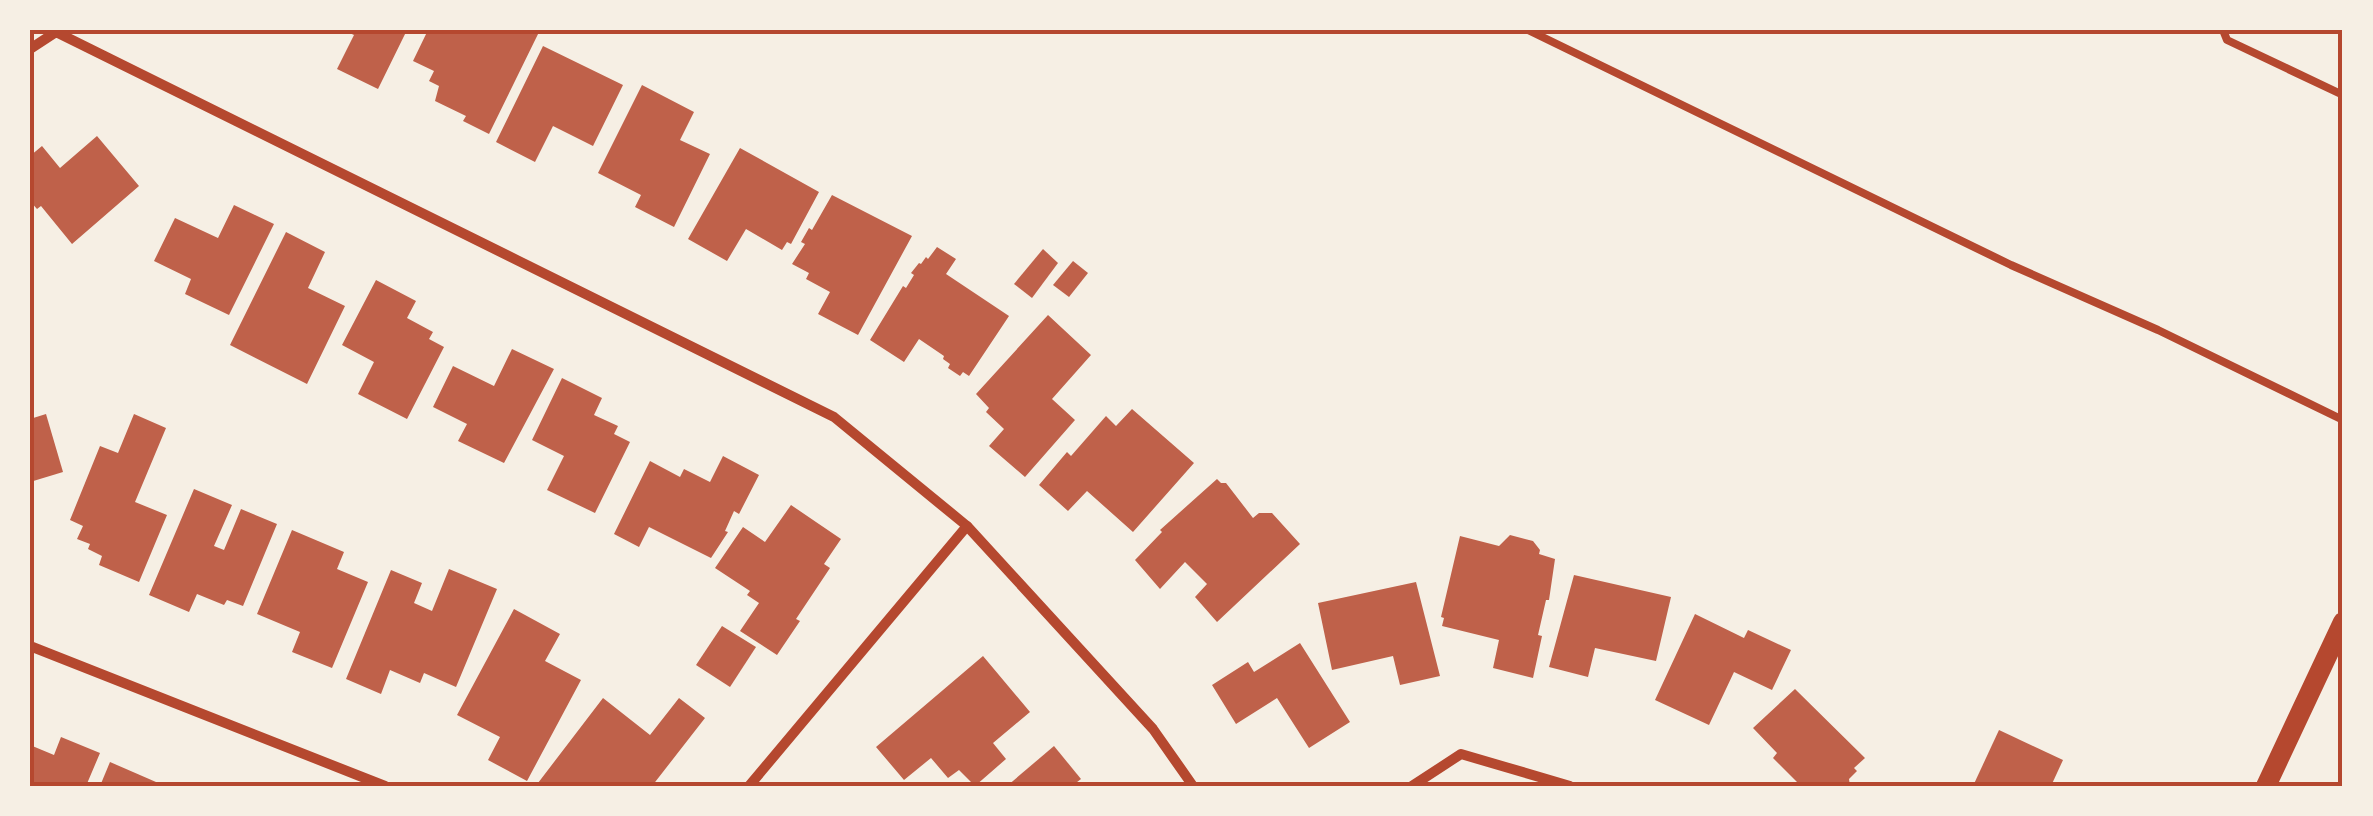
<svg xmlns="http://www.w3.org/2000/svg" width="2373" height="816" font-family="Roboto,sans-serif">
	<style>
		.building { fill: #bf614a }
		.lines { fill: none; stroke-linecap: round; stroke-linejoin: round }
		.service { stroke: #b5482f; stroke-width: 8 }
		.minor { stroke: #b5482f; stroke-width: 10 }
		.secondary { stroke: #b5482f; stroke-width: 20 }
		.neatline { fill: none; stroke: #b5482f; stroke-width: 4 }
	</style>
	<rect width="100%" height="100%" fill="#f6efe4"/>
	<g class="building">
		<polygon points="343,30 407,30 378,89 337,69 354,35"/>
		<polygon points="428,30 540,30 489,134 463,121 466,116 435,101 439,86 429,81 434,71 413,61"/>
		<polygon points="543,46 623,85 593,146 553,126 535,162 496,142"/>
		<polygon points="642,85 694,112 680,140 710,154 674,227 635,207 641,195 598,173"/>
		<polygon points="97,136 139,186 72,244 41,206 37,209 30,201 30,156 42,146 60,168"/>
		<polygon points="740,148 819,192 791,244 787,242 782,250 746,229 727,261 688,239"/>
		<polygon points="832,195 912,236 858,335 818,314 830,292 806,279 809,273 792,264 805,244 801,242 809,228 812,230"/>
		<polygon points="234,205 274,224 229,315 185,294 191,279 154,261 175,218 218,238"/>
		<polygon points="286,232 325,252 308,288 345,306 307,384 230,345"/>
		<polygon points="937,247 956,259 946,274 1009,316 969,376 963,372 960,376 948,368 950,364 943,359 944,356 919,339 904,362 870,340 903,286 906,288 914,275 911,273 919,263 921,264 926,257 928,259"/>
		<polygon points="1043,249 1058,263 1032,298 1014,284"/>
		<polygon points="1073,261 1088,273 1069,297 1053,285"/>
		<polygon points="376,280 416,301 407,318 433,332 429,339 444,347 407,419 358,394 374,362 342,345"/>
		<polygon points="1048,315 1091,355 1052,399 1075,420 1025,477 989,446 1004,429 986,412 989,408 976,394"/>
		<polygon points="512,349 554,369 504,463 458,441 467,424 433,407 453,366 494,386"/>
		<polygon points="562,378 602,398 594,415 618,426 614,434 630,442 595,513 547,490 564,456 532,440"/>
		<polygon points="1132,409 1194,463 1133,532 1087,491 1068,511 1039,485 1067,452 1071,456 1106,416 1116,426"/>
		<polygon points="46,414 63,472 30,482 30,419"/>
		<polygon points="134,414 166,428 135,502 167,515 139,582 99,565 102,556 88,549 90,544 77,539 83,526 70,520 100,446 118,453"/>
		<polygon points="723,456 759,475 739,514 734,511 725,531 728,532 711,558 649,527 639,547 614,534 650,461 680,477 684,469 710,482"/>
		<polygon points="1217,479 1221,483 1226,483 1253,518 1259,513 1272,513 1300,544 1217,622 1195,597 1207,584 1185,562 1160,589 1135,560 1162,532 1160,530"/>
		<polygon points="194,489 232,505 214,546 224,550 241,509 277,524 243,606 227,600 224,605 197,594 189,612 149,595"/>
		<polygon points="791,505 841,539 824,564 830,568 796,619 800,621 777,655 740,631 759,603 747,595 750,591 715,568 743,527 765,542"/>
		<polygon points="292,530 344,552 337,569 368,582 332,668 292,652 300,632 257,614"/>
		<polygon points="1510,535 1533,541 1540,550 1539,554 1555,559 1549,600 1546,600 1538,635 1542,636 1533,678 1493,668 1499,640 1442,626 1444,618 1441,617 1460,536 1499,546"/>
		<polygon points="449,569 497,589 456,687 424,673 420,683 390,670 381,694 346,679 391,570 422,583 414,603 432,611"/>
		<polygon points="1574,575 1671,597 1656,661 1595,648 1588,677 1549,667"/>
		<polygon points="1416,582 1440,676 1400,685 1393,656 1332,670 1318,603"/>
		<polygon points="514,609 560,634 545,661 581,680 527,781 488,760 500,737 457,715"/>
		<polygon points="1695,614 1744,638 1748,630 1791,650 1772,690 1734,672 1709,725 1655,700"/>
		<polygon points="722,626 756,647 730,687 696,665"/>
		<polygon points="1300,643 1350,722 1309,748 1277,698 1236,724 1212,685 1248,662 1254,672"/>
		<polygon points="983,656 1030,712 993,743 1006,759 975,786 959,770 948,778 931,758 904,780 876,747"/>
		<polygon points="1795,689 1865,758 1854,768 1857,771 1849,779 1850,786 1793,786 1797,782 1773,758 1777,753 1753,728"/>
		<polygon points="603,698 650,735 679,698 705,718 652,786 603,786 598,782 595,786 542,786 538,783"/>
		<polygon points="1999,730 2063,760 2051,786 1973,786"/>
		<polygon points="61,737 100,753 86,786 30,786 30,745 54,755"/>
		<polygon points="1054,746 1081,779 1072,786 1007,786"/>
		<polygon points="110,762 156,782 154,786 100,786"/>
	</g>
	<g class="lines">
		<g class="service">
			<polyline points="1528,30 2011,265 2158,330 2343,420"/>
			<polyline points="2223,30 2227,40 2343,95"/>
		</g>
		<g class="minor">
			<polyline points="30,49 56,32 834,417 967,526 1153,729 1193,786"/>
			<polyline points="30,646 385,786"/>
			<polyline points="749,786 967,526"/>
			<polyline points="1412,786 1461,754 1570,786"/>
		</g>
		<polyline class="secondary" points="2266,786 2343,622"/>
	</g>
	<rect width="2373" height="816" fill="none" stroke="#f6efe4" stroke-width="65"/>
	<rect x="32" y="32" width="2308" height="752" class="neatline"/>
</svg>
